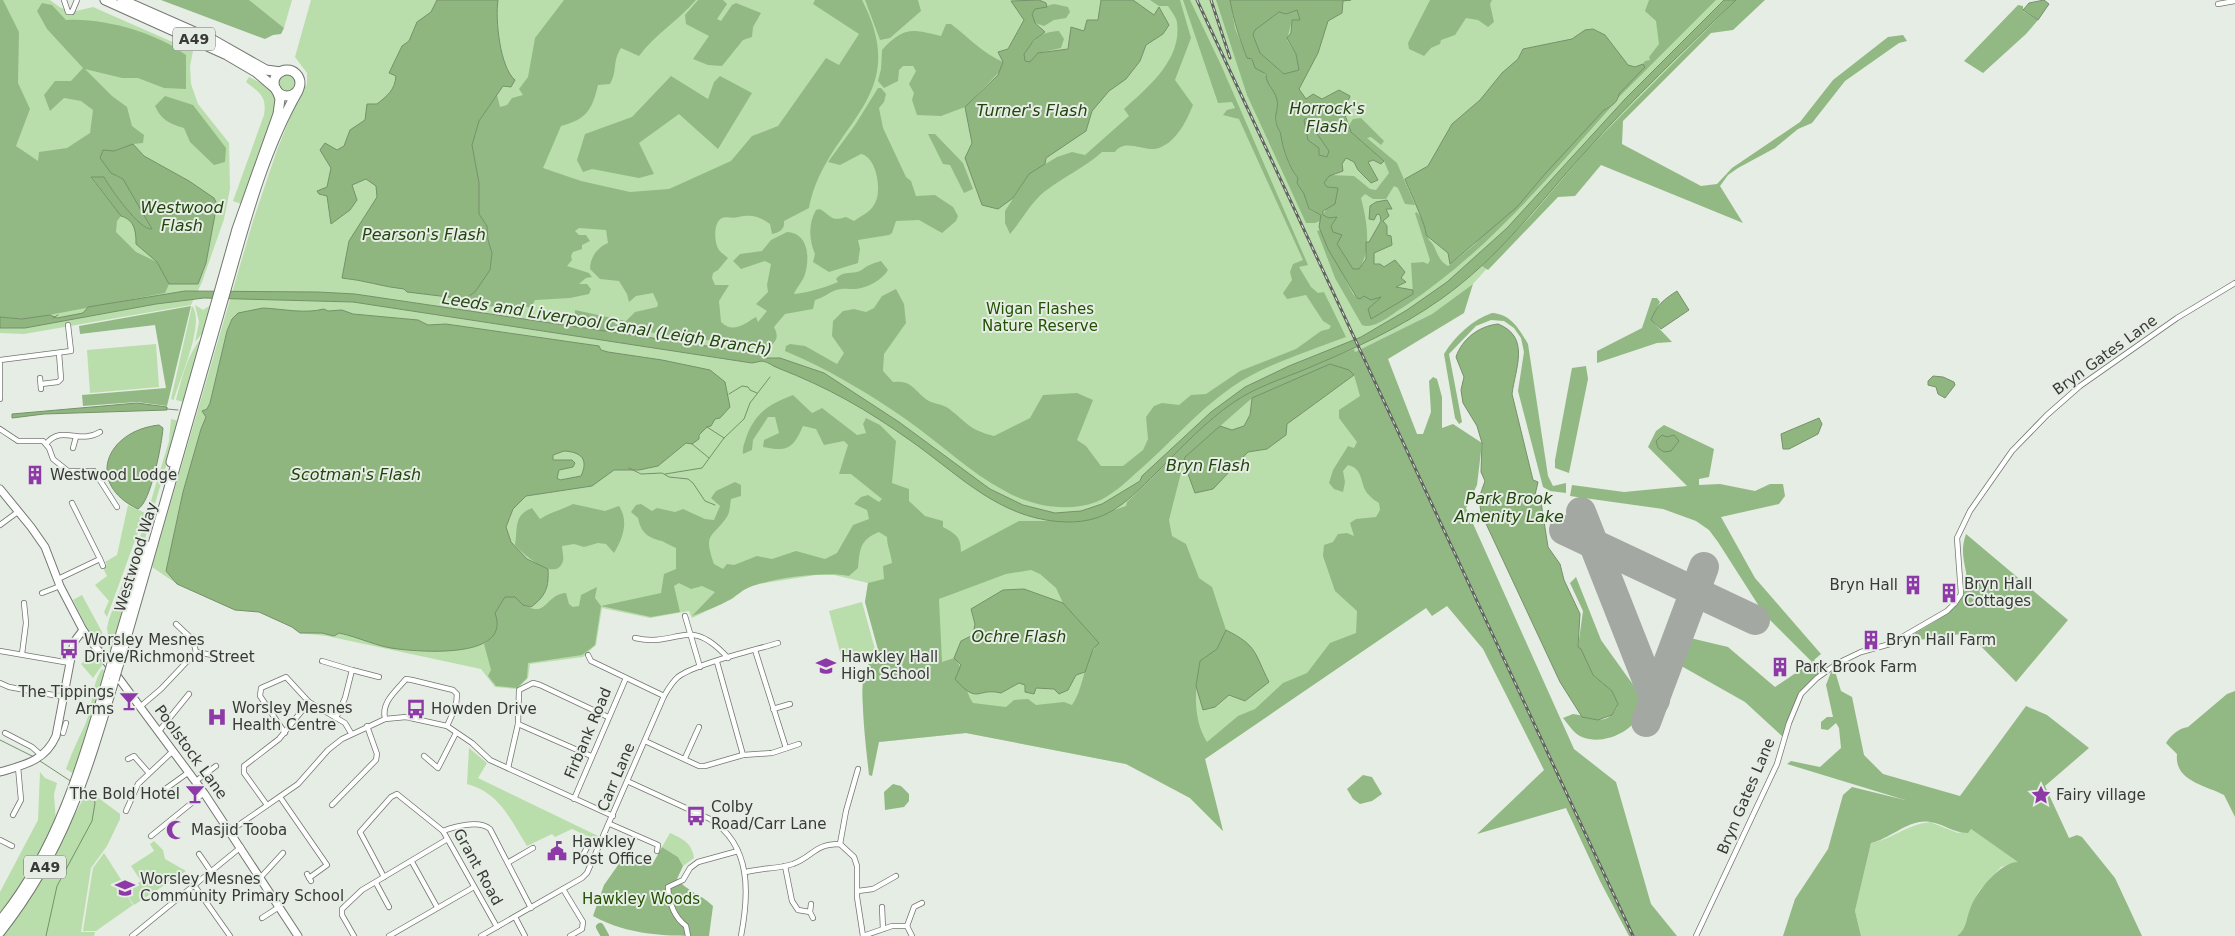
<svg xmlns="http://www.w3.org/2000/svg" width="2235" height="936" font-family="'DejaVu Sans',sans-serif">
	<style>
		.green { fill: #baddac }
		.forest { fill: #92b983; fill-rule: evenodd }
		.water { fill: #90b680; stroke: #76916a; fill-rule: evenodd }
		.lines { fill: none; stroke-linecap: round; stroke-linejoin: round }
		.stream { stroke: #76916a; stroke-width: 1 }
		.river { stroke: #90b680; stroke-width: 8 }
		.runway { stroke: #a4a8a2; stroke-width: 30 }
		.street-casing { stroke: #71776f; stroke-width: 6 }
		.secondary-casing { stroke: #71776f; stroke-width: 9 }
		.highway-casing { stroke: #71776f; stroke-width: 11 }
		.street { stroke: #fff; stroke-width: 4.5 }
		.secondary { stroke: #fff; stroke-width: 7 }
		.highway { stroke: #fff; stroke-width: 9 }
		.rail-casing { stroke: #616460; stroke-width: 3 }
		.rail { stroke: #e6ede4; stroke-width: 1; stroke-dasharray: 4; stroke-linecap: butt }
		.highway-bridge-casing { stroke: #71776f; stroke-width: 11; stroke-linecap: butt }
		.highway-bridge { stroke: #fff; stroke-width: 9 }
		.labels { text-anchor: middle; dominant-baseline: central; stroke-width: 4; stroke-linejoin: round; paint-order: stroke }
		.shield { fill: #e6ede4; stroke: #6c706b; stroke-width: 1 }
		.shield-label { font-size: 14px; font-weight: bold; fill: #383a37 }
		.park-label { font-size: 15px; fill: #215100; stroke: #e6ede4 }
		.street-label { font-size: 15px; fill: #383a37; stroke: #e6ede4 }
		.poi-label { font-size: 15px; fill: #383a37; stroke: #e6ede4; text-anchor: start }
		.water-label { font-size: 16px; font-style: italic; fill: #21450d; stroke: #e6ede4 }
	</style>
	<rect width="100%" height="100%" fill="#e6ede4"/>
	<g class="green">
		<polygon points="0,0 50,0 61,8 76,11 93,7 193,51 190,66 191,84 198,104 229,143 230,189 224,219 202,282 191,305 24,334 0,333"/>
		<polygon points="249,0 292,0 284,28 250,2"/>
		<path d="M311,0H1741L1611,130L1473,284L1432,314L1355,352L1461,584L1205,759L1223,831L1190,798L1126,764L966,733L879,742C875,734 870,726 866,717C860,700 859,669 876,660L879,653L865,602L868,583L834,575H816L753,585L741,591L732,599L692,618L689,611L650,618L602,608L596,645L583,657L530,664L528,678L517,689L495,687L481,669L327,636L300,633L292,627L259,612L235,610L177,584L152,567L253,221L277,150L295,105L307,84V73L295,57Z"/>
		<circle cx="287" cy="83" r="9"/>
		<path d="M249,77C261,83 275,89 278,103L241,204L233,201L264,115C267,96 260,93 246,82Z"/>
		<polygon points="195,305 203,310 211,305 204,331 195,342 199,322"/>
		<path d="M192,306C206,322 179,380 174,400L171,399Z"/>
		<path d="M203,336L184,402L176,400C182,378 187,354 203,336Z"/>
		<polygon points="156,344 159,387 90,393 87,350"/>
		<polygon points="171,419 179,421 111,656 107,628 109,619 141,534 169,441"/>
		<polygon points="128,505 145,513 107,617 104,612 109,601 95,585 107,576 103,568 107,565 105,562 117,555"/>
		<polygon points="82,595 102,632 103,650 86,626 73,600"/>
		<polygon points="862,602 876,653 843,663 829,611"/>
		<polygon points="93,653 103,664 93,678 81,664"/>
		<path d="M102,669L107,673L76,775L66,769C71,754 78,740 85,725C93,708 91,685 102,669Z"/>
		<path d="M469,748L487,763L478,778L598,836L594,839L572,829L555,837L552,834L527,846C510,819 500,793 467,784Z"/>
		<polygon points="40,772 45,778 57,783 54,794 56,824 11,901 0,914 0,892 38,820"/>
		<polygon points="88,790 120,814 120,819 107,846 91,868 81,932 95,932 94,936 0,936 48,864"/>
		<path d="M1930,822L1958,833L1971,829L2019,862L2001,867L1979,891L1971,907L1964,932L1957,936H1861L1855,911L1871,843C1893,839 1905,825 1930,822Z"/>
		<path d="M670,833C683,839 692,843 694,858L683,866L678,857L662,847Z"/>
		<polygon points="154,841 163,850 165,859 186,871 134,905 125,892 141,881 131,866 154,851 150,844"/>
		<polygon points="104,853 127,889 124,891 133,905 96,931 83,931 93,868"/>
	</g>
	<g class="forest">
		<path d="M0,0H3L19,32L18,83L30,109L16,146L38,161L39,152L67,148L90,133L93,110L81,101L64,98L50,111L44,95L55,81H71L83,68L47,29L37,11L42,3L52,5L66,20C102,17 158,33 186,55V89L164,88L138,78H122L85,69L112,96L127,107L132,126L144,135L143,143L133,144L113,151L116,176L123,179L133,193L152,229C140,231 110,188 104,177L91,178L121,216L117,221L116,232L136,252L157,262L169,284L165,293L28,319L0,317Z"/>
		<polygon points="161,0 249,0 284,28 281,34 273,35 265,39"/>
		<path d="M564,0H696C678,21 655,34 639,56L621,48C612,62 618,70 610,84L598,85C592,110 587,119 561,126L543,168L581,181L630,192L669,189L731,161L752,136L778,126L826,58L839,65L859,34L813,4L815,0H862C914,100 826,123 809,208L784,221C785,230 779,232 772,234L770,224C759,216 751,214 738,217C733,219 727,216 722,218C713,222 714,243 719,250C721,253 725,255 728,258L718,270L713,273L712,278L715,285H729L719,301L721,322C733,334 744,324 756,317L758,322L767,311L756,304L768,292L767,285L771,264L765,261L741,269L733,261L740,254L762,251L771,240L787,232C810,233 810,261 804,277C801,283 796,289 794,294C810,292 823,288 838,282L836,279C844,269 854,276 863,269C868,265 874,263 881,261L888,270C882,280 867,288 856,289C849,289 842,288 836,290C828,293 823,298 815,300L813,309L785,314L774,327C779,337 777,340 769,348L756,347L747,340L743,345L633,330C616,334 589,331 575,320V310L626,321L635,312L657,307L658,304L653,293L636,296L629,302L627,294L619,281L600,279L590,269C590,257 598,247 608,243L606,230L579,228L575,231L579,235H586L590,241L582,245V249L573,252L571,256L572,260L567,266L589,273L592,277L586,278L579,284H587L591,289L589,294L570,298L535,300L531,308L523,306L521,312L478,304L466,299L475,292L490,270L492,253L488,240L487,226L479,214V183L472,145L479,121L497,95L500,107L507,105L512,98L523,95L519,89L528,77L535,38Z"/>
		<polygon points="698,0 723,0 727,4 717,19 721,21 732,5 736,3 761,13 753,27 752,37 743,40 722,66 708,65 693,59 709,36 686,24 685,15"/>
		<polygon points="865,0 918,0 921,11 890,38 880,40"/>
		<path d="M1150,0H1180L1191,38L1175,80L1193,105C1186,122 1177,141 1159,148C1146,153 1125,137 1115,152H1102C1084,168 1063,177 1044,192C1029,205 1022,220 1010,234L1005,223V211L1029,174L1057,157L1072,152L1085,155L1129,116L1124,109C1148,87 1182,60 1177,23C1177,18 1171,11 1168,6H1159Z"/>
		<path d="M1183,0H1190L1221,65L1308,265L1299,267L1311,287L1318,293L1324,292L1346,337C1307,352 1266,364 1232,387C1196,412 1169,445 1136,473C1124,484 1111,496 1096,502C1067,513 1031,506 1005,491C969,472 940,443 907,420C868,393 828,369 785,351L786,346L790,344L805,346L837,364L844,353L832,336L833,321L843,311L854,309L866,312L874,308L882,296L896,289L904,304L906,323L884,354L883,371L893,382C914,380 914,392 929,401C935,404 942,404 948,408C968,423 967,429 994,436L1030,418L1043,395L1077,393L1093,400L1077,440L1086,446L1101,466H1123L1143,450L1148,439L1146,417L1154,406L1162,403L1179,405L1191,395L1206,394L1240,371L1296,349L1321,331L1329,329L1331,326L1323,321L1306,295L1287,299L1283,293L1292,280L1290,272L1293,264L1303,260L1239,119L1223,115L1227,110L1235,108L1232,102L1218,103Z"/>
		<path d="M1216,0H1230L1235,28L1246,56C1260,63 1277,90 1278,106C1279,111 1275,117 1275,121C1276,126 1280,131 1281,136C1283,149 1288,168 1298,178L1297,183L1304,194L1309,210L1321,215L1322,220L1315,223H1306L1247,95Z"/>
		<polygon points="1430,0 1492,0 1490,4 1494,22 1488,27 1478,20 1466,18 1455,35 1441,40 1440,44 1431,48 1424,56 1409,49 1408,43"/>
		<polygon points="1649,0 1716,0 1618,98 1619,94 1644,67 1643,64 1645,61 1650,60 1649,57 1659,44 1656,21 1645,11"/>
		<polygon points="1736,0 1765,0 1733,30 1711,33 1623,121 1622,144 1701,186 1717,184 1732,168 1800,122 1833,80 1888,37 1903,35 1907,41 1899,43 1845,81 1812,123 1798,129 1775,148 1738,168 1728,175 1720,186 1743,223 1601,165 1575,196 1558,197 1488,270 1482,266 1531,216 1587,150"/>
		<polygon points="1054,4 1068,7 1070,12 1066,18 1054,20 1044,26 1035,23 1032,14 1035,9"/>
		<polygon points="2018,5 2023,6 2023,11 2038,20 2026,34 1983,73 1964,61"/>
		<polygon points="1297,10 1300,20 1292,20 1287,40 1296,54 1299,70 1284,74 1260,53 1253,35 1255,30 1279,12 1286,14"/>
		<path d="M946,24H951C968,37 984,54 1003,62L1002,69L965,107L941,116L917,115L912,100L914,93L909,84L916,71L913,66H903L899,70L898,81L884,88L878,81L881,69L882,50C904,26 912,29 941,36Z"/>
		<path d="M1059,31L1064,39L1061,48L1038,53L1030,62L1024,61V54C1035,39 1039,32 1059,31Z"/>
		<polygon points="671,76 708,99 714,82 720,76 752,93 718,149 679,114 639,143 654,174 639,178 592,169 583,172 577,160 585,134 632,117"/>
		<path d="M878,88H881L886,94L884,102L879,108L883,128L906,177L911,181L916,196L935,195L953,207L958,216L956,221L942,233L919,220L896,221L892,233L889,235L858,240L860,249L858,263L829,272L813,262L815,254C809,240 808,224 816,210L820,209C832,216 830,222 846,217L854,221C862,215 870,213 875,203C882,191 877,157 861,154L840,165L828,162L855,125Z"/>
		<path d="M165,96L193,105L226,148L225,162L214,165L190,142L184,128C170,124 161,120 155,106Z"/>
		<path d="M1611,107C1544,182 1487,252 1402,308C1392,314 1374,330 1362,325L1335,278L1317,231L1320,230L1353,294L1357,298L1364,295L1382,297L1369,309L1372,318L1413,294L1411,263L1423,262L1428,264L1430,260L1415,213L1417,212L1422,219L1429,240C1438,248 1435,258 1448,266L1474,245L1604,110Z"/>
		<polygon points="1306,117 1329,151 1327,157 1319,155 1313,143 1308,140 1304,120"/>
		<path d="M1361,118L1384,141L1381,145L1371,137L1367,138L1397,163L1415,205L1405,204L1398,188L1394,186L1386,199H1373L1365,194L1361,198C1367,221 1372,249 1359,269H1353L1337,244L1331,226L1337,217L1329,218L1323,215L1338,188L1327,187L1324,183L1329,175L1354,176L1370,189L1376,190L1389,173L1384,161L1351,132L1348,127L1353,119Z"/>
		<polygon points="928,134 935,134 963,163 973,189 964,193 950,165 943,164"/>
		<path d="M1473,284L1464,313L1388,359L1417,434H1423L1431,412L1429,381L1433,377L1437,379L1442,397V428L1453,424L1482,443L1477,485L1466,508L1574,749L1616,782L1651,904L1677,936H1629L1600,881L1566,808L1477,834L1544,770L1483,649L1447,606L1432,616L1426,608L1205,759L1223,831L1190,798L1126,764L966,733L879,742L872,776L869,775C867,754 857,682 867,666C869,663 873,662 876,660L879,653L865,602L868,583L884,579L883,566L892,563C891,553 887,546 887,537L879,532C860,540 860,548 858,568L849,576C825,571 773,578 750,587C742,590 738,595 731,599C719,606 705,611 692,616L715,592L702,586L691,589L679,583L674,586L680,612L651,617L601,606L595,645L582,655L528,663L527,678L517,688L496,686L488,676L491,670L484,644L488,641L494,613L505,597H515C547,626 543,594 566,593L569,604L573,607L579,606L581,595L597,587L595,598L601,606L661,593L664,574L676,569V548C671,546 666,543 662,541C648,538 641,533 638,518L631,512L636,505L641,504L652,511L657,508L675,512L683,509L705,519L714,520L720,506L711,498L716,491L735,482L741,485V496L731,499C730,504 730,511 728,515C714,538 702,531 714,564L723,569L727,564L734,565L757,556L772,559L796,551L825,559L837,553L853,525L869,519L867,510L854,504L861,497L868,495L879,502L882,499L851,474H839L848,445L844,441L824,445L816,429L803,426C793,449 787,452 763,447L764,440L779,433L775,417H768L753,440L752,450L743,454C742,447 745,442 747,435C757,411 770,404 793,395L812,413L822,408L857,435L866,433L863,424L866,418L880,425L896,441L892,483L909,489V501L925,516L943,521V527C956,534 961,537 961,552L1019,521H1082L1126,506L1127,502C1164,469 1194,429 1235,401C1269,378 1316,364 1354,349L1355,352L1432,314ZM1330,364L1354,375L1360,396L1339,410V418L1357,442L1354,448L1348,446L1333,470L1329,483L1334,489L1343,492L1345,482L1343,471L1348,465C1365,469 1359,486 1369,495C1371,498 1376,501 1379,503L1380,510L1376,517L1356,519L1350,523L1354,536L1347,533L1338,534L1333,542L1324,545L1323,556L1335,591L1357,611L1356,633L1330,643L1307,673L1283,683L1255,709L1238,716L1207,742C1192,718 1195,688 1200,661L1217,649L1226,630L1212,587L1199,578L1186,544L1172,536L1169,520L1185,457L1252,398ZM1031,570L1040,574L1056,588L1063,603L1099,643C1083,659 1085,687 1072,705L1064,702L1036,705L1028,699L1014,700L1006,707L973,703C962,686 966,670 954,658L942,662L939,599L1006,574Z"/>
		<polygon points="1652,298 1657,298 1660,302 1651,320 1672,342 1657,343 1597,363 1597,351 1642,328"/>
		<polygon points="191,306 167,406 137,402 83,406 82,395 166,388 155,325 80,334 79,326"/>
		<path d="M1492,313C1511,314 1519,329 1528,344L1548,476L1553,486L1566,483V493L1550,491L1543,487L1518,391L1524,352L1521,338L1514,328L1504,321L1491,320L1476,326L1449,354L1462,422L1459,424L1455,418L1444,354C1455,336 1472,320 1492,313Z"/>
		<polygon points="1586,366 1588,379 1569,473 1555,468 1555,460 1572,368"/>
		<path d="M1664,425L1714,449L1709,477L1699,479V485L1720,484L1755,491L1770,484H1783L1785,496L1779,504L1721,517L1755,578L1821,654L1814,660L1823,669C1801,688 1793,711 1783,737L1745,702L1676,663L1686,637L1728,647L1775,687L1812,662L1764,614L1718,542L1709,530L1696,521L1663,509L1570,496L1572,485L1624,492L1687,486L1648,447L1656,431Z"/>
		<path d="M573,504L605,511L619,506C629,521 623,538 614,553L606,544L598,543L584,547L574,544L562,546C562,551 564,557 563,561C556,584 522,553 515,545C518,529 513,515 532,508L540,519C551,512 561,510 573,504Z"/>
		<path d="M1966,534L2068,620L2016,682L1968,633L1919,640L1915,633C1939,619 1971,605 1966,572C1963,557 1961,548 1966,534Z"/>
		<path d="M1576,577L1601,640L1644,700C1643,705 1642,712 1640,715C1629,734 1602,745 1582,737C1575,735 1568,724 1563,718L1573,714C1590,716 1609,730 1618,704L1612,691L1593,675L1578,647L1583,611L1570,583Z"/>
		<path d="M1835,671L1841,691L1852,697L1864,755L1883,774L1960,796L2026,706L2047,715L2089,748L2045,786L2069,838L2077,835L2082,837L2115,878L2142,936H1957C1967,929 1966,919 1970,909C1976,892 2000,862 2018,862L1971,829L1968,833C1953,833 1944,824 1930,822C1910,818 1890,839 1871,843L1855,911L1861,936H1783L1795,899L1828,849L1843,795L1852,787L1905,800L1787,764L1791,761L1820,767L1841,748L1839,728L1836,723L1828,730L1821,729V722L1827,717H1833L1826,685L1831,672Z"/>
		<path d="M2235,691V817L2224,795C2205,785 2174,781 2177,754L2166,743C2171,735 2179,728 2188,727L2227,694Z"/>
		<polygon points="1363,775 1372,777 1382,794 1372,801 1360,804 1353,799 1347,789"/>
		<polygon points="893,784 901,786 909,794 909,801 904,807 885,810 884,792"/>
		<path d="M662,847L678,857L683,866L677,879C687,891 702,895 713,906L709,936C667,936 629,936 593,916L604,885L623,858L636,859L652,865Z"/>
	</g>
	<g class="water">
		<path d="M437,0H498C495,19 500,68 515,80L511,87L503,86L479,121L472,145L479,183V214L487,226L488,240L492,253L490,270L475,292L465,299L407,292L404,289C383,287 364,280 342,278L349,241L377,197L376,186L366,179L352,185L357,200L350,210L331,224L327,196L319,194L317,191L327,187L331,168L320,150L325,143L337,150L344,146L350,130L365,120L367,104H377C387,96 395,90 396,76L389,73L402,46L409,41L417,22L431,12Z"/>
		<polygon points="1039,0 1046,3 1047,7 1035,9 1032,14 1035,23 1045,32 1034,40 1024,54 1025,61 1030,62 1038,53 1068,49 1071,27 1084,31 1087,20 1098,20 1101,0 1133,0 1154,15 1159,7 1169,25 1163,34 1146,45 1140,61 1126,79 1109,91 1092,111 1086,131 1046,158 1045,164 1029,174 1013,198 998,209 982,205 965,158 972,143 965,107 998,75 1003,62 998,52 1008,49 1024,20 1011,1"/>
		<path d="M1230,0H1351L1343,1L1342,13L1328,21L1318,53L1299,89L1306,99L1313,94L1322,99L1339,90L1350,96L1344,112L1351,132L1384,161L1381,164L1373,160L1368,162L1378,180L1371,183L1358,170L1354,162L1346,158L1342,164L1343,171L1329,176L1324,183L1327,187L1338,188L1335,204L1323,211V215L1329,218L1337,217L1331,226L1333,232L1342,235L1337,244L1353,269H1359L1366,259V242H1369L1381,221L1380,215L1377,214L1374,220L1369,219L1370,206L1376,202L1387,200L1392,209H1386L1389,216L1383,221L1387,226V235L1391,236L1392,245L1374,253V264H1380L1384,267L1395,260L1405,272L1401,278L1406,282L1396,287L1413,290V294L1371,319L1368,309L1381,297L1371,300L1364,296L1360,299L1357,298L1328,249L1319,227L1321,215L1309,209L1304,194L1297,183L1298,178C1289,168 1283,149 1281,136C1281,131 1276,127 1276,122C1274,115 1279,108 1277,100C1274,88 1266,85 1266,74L1255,68L1252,59L1247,58C1240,40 1234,22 1230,0ZM1297,10L1300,20H1292L1291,33L1287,38L1296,54L1299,70L1284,74L1260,53L1253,35L1255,30L1279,12L1286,14ZM1306,118L1329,151L1327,157L1319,155V148L1308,140L1304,120Z"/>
		<path d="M1724,0H1736C1685,49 1633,99 1585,152C1539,203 1498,259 1441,299C1399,329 1353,349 1306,369C1282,379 1256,387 1234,402C1206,421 1182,447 1157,472C1122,507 1101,529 1046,520C992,511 954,471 911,441C866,409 829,388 778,368C772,366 769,362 762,361L752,363L353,302L204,298L156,304L25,328H0V317L22,319L50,315L57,318L83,313L88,307L185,291L318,292L355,294L760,354L764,358H780L824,373L899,422L990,489L1023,505L1055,513L1081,511L1102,504L1140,481L1142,476L1211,412L1245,387L1289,366L1361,337L1407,310L1447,282L1507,228L1626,98Z"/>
		<polygon points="2044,0 2049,4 2038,20 2023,10 2029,3"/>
		<path d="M1593,29L1605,35L1628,65L1635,67L1643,64L1645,67L1619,94C1618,102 1611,107 1604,110L1545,174L1517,207L1450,264L1448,253L1426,235C1427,227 1409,190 1405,179L1428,166L1452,124L1480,100L1502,73L1518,59L1523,49L1572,39L1585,30Z"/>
		<path d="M133,144L144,156L189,181L214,198L217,204L206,263L198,284H169L157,262L136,244C136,232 135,220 121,216L91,177H104C110,188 140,231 152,229L123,179L111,173L100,158L103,150L114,151Z"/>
		<path d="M1677,291L1689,310L1661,329L1651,320C1657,305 1663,300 1677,291Z"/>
		<path d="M263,308C284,309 304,314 324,309L328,311L342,310L353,314L418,320L428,325L446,324L599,346L601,350L608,352L662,360L710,370L725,382L730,407L720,418L715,419L711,426L707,427L699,435V439L692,444L686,443L658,466L639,470H614L592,486L526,496L513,509L506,527L511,542L527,559L548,569C549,587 546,596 531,607L523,605L515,597H505L495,613C512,659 423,652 398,649C377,647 359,637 339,633L334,636L322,633H300L292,627L259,612L235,610L177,584L166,571L183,492L201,429L206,417L202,411L207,409L210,403L227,331L232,319L238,313ZM564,451C581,452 589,459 581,476L560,480L557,478L559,470L573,467L575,463L572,460H553V455Z"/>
		<path d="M1498,324C1531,337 1515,369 1512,394L1533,480L1538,482L1535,495L1541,502L1548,547L1560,564L1564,580L1580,614L1578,647L1581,649L1593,675L1612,691L1618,704L1612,715L1598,720L1582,717L1560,682L1481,513L1479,498L1485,481L1481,472L1482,443L1477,426L1463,403L1461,390L1464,377L1456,357C1462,339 1479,326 1498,324Z"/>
		<polygon points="1330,364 1349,370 1354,375 1287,424 1286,435 1267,449 1248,452 1213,489 1195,493 1184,463 1185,457 1220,426 1232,430 1244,426 1250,415 1252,398"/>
		<polygon points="1933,376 1943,377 1954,382 1955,385 1945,398 1938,394 1936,387 1928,385 1928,381"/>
		<polygon points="137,403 167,407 167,410 44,414 12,418 12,414"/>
		<polygon points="1819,418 1822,424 1818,434 1789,449 1783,449 1781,434"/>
		<path d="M159,425L163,428C162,443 151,502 138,509C85,484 105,431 159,425Z"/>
		<polygon points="1662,435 1667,437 1674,435 1679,441 1671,451 1664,452 1658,448 1656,441"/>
		<path d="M1024,589L1063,603L1099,643L1093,649L1085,672L1076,675L1068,690L1059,694L1054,689L1036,688L1034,694L1025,692V685L1019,683L1001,693C976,687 979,706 955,679L961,665L954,658L961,641L973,635L975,624L971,609L1003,590Z"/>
		<path d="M1226,630C1258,646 1254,653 1269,682L1245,701L1229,695L1215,707L1203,710L1196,686L1200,661L1217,649Z"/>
	</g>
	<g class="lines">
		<g class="stream">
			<polyline points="53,318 58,315"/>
			<polyline points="729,394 742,386 748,387 750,390 757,393"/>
			<polyline points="167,409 178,410"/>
			<polyline points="707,427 724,438"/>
			<polyline points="692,444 709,458"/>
			<polyline points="629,468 641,474 662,473 669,477 688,479 693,483 705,501 715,505"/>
			<polyline points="665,474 702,468 724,438 744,419 750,403 770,377"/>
			<polyline points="0,740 34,757"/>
			<polyline points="40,761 72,782"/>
			<polyline points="46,936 57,886 92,821 95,803 94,799 84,790"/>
		</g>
		<polyline class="river" points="600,927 605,936"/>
		<g class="runway">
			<polyline points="1581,512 1655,700"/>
			<polyline points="1564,530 1755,620"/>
			<polyline points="1646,722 1704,567"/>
		</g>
		<defs>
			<g id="street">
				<polyline points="64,0 68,12 72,12 77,0"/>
				<polyline points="2218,4 2235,1"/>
				<polyline points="40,378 41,389"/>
				<polyline points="41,384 58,382 61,379 59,353"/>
				<polyline points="0,399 0,360 71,351 68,325"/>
				<polyline points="0,429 18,441 43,441 49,448 53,459 68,471 94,471 117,507"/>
				<path d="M46,444C62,424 79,445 100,432"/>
				<polyline points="73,448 76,437"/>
				<polyline points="0,525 19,511"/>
				<polyline points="100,559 103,566"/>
				<polyline points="58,579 100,559 72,503"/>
				<polyline points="42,593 60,586"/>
				<polyline points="685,616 700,667"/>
				<path d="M635,638C679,648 688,614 728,658"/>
				<polyline points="755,650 786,748"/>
				<polyline points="0,651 70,663"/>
				<polyline points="196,652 223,657"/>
				<polyline points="22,654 26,623 24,603"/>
				<polyline points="588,655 591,661 664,696"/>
				<polyline points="322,661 352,670 345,698 336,718"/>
				<polyline points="717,662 743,755"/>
				<polyline points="352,670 379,677"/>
				<polyline points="0,683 9,687 64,697"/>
				<polyline points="141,706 161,689 196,652 193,640 176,624"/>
				<polyline points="773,709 790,704"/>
				<path d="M385,719C381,702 396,691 406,679L412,680L453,690L457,694L456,706L447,726"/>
				<polyline points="518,724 591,756"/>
				<polyline points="159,731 189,694"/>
				<polyline points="5,733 32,747 41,755"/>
				<polyline points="63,733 66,723"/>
				<polyline points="285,733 260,696 261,688 286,677 309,702"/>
				<polyline points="645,741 699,766 705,766 743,755 772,753 799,744"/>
				<polyline points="424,756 438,768 456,733"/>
				<polyline points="685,758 699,727"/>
				<polyline points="128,759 134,756 148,772"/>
				<polyline points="508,768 518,724 519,690 533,683 540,685 608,717"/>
				<polyline points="196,781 216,766"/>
				<path d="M629,782L710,819C752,846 749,894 741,936"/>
				<polyline points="164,790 189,772"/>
				<polyline points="280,797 327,865 309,878"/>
				<polyline points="574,799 626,678"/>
				<polyline points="267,805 244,773 244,766 279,739 309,702 345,723 351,733"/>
				<polyline points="332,805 376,760 377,754 367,726"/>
				<polyline points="126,811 138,784 173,751"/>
				<polyline points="13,815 21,800 18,767"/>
				<polyline points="610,824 658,845 657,851"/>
				<polyline points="230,831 298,784 328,750 342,739 385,719 406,717 447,726 472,743 490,760 613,816"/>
				<path d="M443,831C456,826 479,820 490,829L531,908"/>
				<polyline points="151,836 204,793"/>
				<polyline points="0,840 12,846"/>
				<polyline points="840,844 846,811 858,769"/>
				<polyline points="199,854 210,870"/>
				<polyline points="583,855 590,842 599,847"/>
				<polyline points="412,862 437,907"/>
				<polyline points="509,862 533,848"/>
				<polyline points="785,866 792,901 798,910 810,912"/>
				<path d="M746,872C761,868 778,869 793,864C814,856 814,844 840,844L854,857L857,866V897L863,936"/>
				<polyline points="307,874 311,881"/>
				<polyline points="261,877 283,853"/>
				<polyline points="384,877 360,832 391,797 397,794 443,831 497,927"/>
				<polyline points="376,883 389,907"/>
				<polyline points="194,885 230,936"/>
				<polyline points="563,889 583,922 582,929 570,936"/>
				<polyline points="858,891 873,889 896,876"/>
				<polyline points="811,904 810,912 813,918"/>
				<polyline points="882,907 883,929"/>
				<polyline points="515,917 525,936"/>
				<polyline points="262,918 279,907"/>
				<polyline points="907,926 914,907 922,903"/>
				<polyline points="132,936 241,847"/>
				<polyline points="354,936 342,915 342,909 362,890 446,840"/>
				<polyline points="389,936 474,887"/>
				<path d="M481,936L582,878L587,873L664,696C668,689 672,682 678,677C695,664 755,650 778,643"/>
				<path d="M688,936L686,926C674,917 669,902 668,887L683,880L690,868L698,862L738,851"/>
				<polyline points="863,936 892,926 907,926 912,936"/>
				<polyline points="1696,936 1777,764 1789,723 1801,694 1817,678 1838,663 1861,652 1890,644 1947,611 1955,603 1961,594 1957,538 1970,511 2012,451 2047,415 2080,386 2177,318 2235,283"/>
			</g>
			<g id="secondary">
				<polyline points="0,489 31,527 45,547 60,586 83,630 204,793 298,936"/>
				<path d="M0,772C24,765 45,761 56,736L74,642L83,630"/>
			</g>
			<g id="highway">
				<polyline points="105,0 227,55 256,72 276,89"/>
				<polyline points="122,0 213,40 266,70 281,72"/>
				<circle cx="287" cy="83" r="13"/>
				<polyline points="171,462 237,229 278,114 280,99 277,91"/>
				<polyline points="113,660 147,546"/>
				<path d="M118,666C153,547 187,427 221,307C242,235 260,157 298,91"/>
				<path d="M0,921C59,849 83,762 109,674"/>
				<path d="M0,932C63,852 86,775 114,680"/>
			</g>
		</defs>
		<use href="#street" class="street-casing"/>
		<use href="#secondary" class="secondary-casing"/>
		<use href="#highway" class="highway-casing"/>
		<use href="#street" class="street"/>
		<use href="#secondary" class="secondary"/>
		<use href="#highway" class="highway"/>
		<defs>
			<g id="rail">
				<polyline points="1197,0 1633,936"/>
				<polyline points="1211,0 1230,58"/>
			</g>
		</defs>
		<use href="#rail" class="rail-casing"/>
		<use href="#rail" class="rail"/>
		<defs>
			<g id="highway-bridge">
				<polyline points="109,674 113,660"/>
				<polyline points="114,680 118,666"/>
			</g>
		</defs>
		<use href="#highway-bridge" class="highway-bridge-casing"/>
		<use href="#highway-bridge" class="highway-bridge"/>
	</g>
	<defs>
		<symbol id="building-bare" viewBox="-9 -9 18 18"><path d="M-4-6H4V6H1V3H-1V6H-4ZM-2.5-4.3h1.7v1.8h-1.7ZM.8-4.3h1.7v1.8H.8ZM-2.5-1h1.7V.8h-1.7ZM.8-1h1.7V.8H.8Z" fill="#8d3aa8" stroke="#e6ede4" stroke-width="2.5" paint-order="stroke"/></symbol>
		<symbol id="bus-bare" viewBox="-9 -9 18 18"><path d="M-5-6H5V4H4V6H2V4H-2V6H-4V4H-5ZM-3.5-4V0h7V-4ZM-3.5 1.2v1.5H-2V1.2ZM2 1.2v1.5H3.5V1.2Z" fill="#8d3aa8" stroke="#e6ede4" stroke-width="2.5" paint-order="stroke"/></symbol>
		<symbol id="school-bare" viewBox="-9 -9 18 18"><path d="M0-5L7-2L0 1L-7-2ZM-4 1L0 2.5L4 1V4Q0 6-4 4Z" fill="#8d3aa8" stroke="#e6ede4" stroke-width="2.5" paint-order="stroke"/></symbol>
		<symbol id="bar-bare" viewBox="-9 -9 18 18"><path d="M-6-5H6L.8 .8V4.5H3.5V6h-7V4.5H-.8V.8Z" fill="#8d3aa8" stroke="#e6ede4" stroke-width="2.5" paint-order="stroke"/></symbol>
		<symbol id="hospital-bare" viewBox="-9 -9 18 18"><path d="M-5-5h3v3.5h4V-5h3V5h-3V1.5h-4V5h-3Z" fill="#8d3aa8" stroke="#e6ede4" stroke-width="2.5" paint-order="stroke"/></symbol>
		<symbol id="sight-bare" viewBox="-9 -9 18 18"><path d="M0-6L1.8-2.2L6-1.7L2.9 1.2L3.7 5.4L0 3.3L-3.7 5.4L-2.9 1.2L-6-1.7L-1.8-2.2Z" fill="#8d3aa8" stroke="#e6ede4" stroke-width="2.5" paint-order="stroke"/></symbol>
		<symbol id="mosque-bare" viewBox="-9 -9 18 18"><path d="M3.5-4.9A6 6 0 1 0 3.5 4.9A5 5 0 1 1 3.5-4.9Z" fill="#8d3aa8" stroke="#e6ede4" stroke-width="2.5" paint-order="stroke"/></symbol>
		<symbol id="civic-bare" viewBox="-9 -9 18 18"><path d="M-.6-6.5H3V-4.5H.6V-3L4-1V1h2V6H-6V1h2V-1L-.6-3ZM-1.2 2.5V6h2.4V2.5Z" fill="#8d3aa8" stroke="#e6ede4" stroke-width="2.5" paint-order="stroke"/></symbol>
	</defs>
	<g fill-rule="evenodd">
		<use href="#building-bare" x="21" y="461" width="28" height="28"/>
		<use href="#building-bare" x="1899" y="571" width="28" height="28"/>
		<use href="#building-bare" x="1935" y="579" width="28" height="28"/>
		<use href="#building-bare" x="1857" y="626" width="28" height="28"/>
		<use href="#bus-bare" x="55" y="635" width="28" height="28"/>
		<use href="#school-bare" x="812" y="652" width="28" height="28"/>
		<use href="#building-bare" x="1766" y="653" width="28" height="28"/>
		<use href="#bar-bare" x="115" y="687" width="28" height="28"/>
		<use href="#bus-bare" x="402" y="695" width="28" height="28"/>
		<use href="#hospital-bare" x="203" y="703" width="28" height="28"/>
		<use href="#bar-bare" x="181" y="780" width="28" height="28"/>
		<use href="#sight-bare" x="2027" y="781" width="28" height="28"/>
		<use href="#bus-bare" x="682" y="802" width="28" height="28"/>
		<use href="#mosque-bare" x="162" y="816" width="28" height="28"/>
		<use href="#civic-bare" x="543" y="837" width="28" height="28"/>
		<use href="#school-bare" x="111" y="874" width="28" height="28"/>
	</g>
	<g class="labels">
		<g class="shield">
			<rect x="173" y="27.5" width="42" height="23" rx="4"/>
			<rect x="24" y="855.5" width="42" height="23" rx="4"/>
		</g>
		<g class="shield-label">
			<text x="194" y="39">A49</text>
			<text x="45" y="867">A49</text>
		</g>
		<g class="park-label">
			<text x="1040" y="309">Wigan Flashes<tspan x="1040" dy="17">Nature Reserve</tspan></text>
			<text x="641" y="899">Hawkley Woods</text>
		</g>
		<g class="street-label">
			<text transform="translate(2105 355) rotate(-36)">Bryn Gates Lane</text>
			<text transform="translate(136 557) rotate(-73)">Westwood Way</text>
			<text transform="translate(588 733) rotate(-67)">Firbank Road</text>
			<text transform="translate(191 752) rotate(54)">Poolstock Lane</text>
			<text transform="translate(616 777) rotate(-67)">Carr Lane</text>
			<text transform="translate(1746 796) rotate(-67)">Bryn Gates Lane</text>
			<text transform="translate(478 867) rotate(61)">Grant Road</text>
		</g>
		<g class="poi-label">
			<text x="50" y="475">Westwood Lodge</text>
			<text x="1964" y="584">Bryn Hall<tspan x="1964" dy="17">Cottages</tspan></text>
			<text x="1898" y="585" text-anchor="end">Bryn Hall</text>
			<text x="84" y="640">Worsley Mesnes<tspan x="84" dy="17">Drive/Richmond Street</tspan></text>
			<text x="1886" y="640">Bryn Hall Farm</text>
			<text x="841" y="657">Hawkley Hall<tspan x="841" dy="17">High School</tspan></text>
			<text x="1795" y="667">Park Brook Farm</text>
			<text x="114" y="692" text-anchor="end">The Tippings<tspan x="114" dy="17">Arms</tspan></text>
			<text x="232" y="708">Worsley Mesnes<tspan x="232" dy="17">Health Centre</tspan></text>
			<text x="431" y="709">Howden Drive</text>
			<text x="180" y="794" text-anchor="end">The Bold Hotel</text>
			<text x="2056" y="795">Fairy village</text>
			<text x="711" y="807">Colby<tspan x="711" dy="17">Road/Carr Lane</tspan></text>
			<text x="191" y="830">Masjid Tooba</text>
			<text x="572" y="842">Hawkley<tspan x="572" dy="17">Post Office</tspan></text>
			<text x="140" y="879">Worsley Mesnes<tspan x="140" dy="17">Community Primary School</tspan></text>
		</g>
		<g class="water-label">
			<text x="1327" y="108">Horrock's<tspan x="1327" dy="18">Flash</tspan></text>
			<text x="1032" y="110">Turner's Flash</text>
			<text x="182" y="207">Westwood<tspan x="182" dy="18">Flash</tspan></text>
			<text x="424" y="234">Pearson's Flash</text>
			<text transform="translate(607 324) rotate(9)">Leeds and Liverpool Canal (Leigh Branch)</text>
			<text x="1208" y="465">Bryn Flash</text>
			<text x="356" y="474">Scotman's Flash</text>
			<text x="1509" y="498">Park Brook<tspan x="1509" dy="18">Amenity Lake</tspan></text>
			<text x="1019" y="636">Ochre Flash</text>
		</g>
	</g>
</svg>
